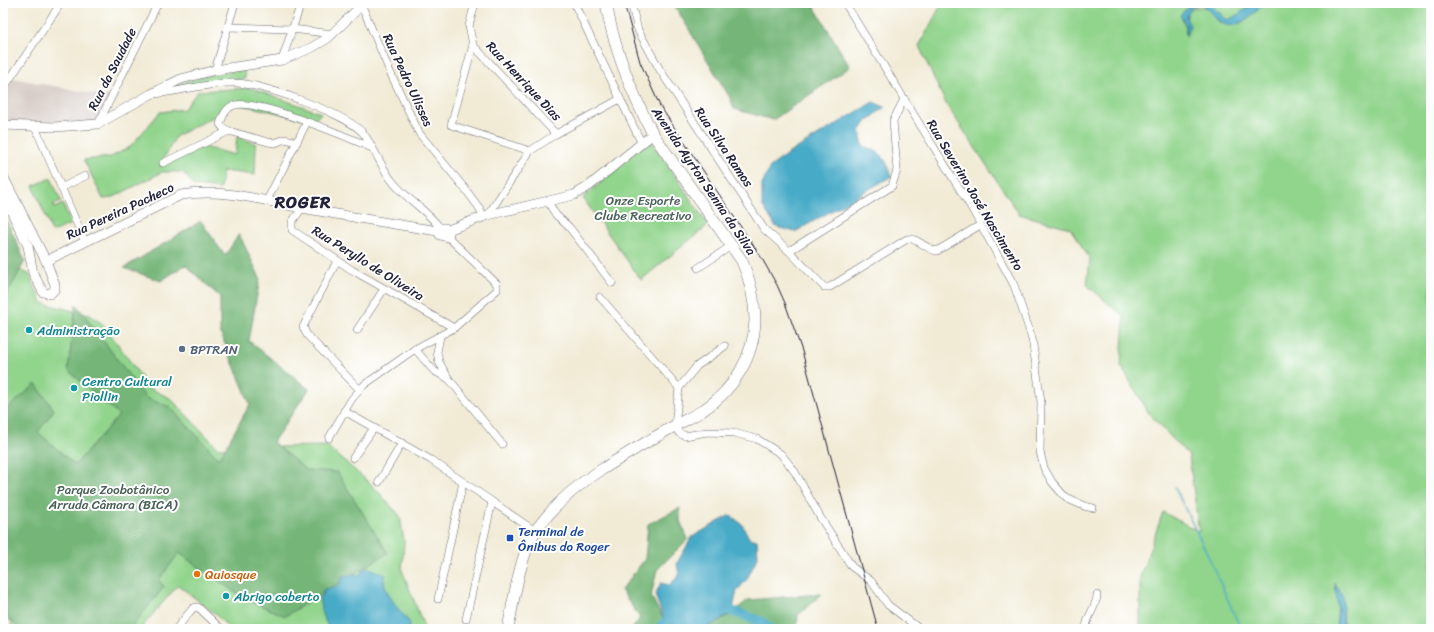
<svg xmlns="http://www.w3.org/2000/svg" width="1434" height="632" font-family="Sriracha,sans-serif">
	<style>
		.industrial { fill: #cec1ba }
		.green { fill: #91d48c; stroke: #5a7b64 }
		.forest { fill: #74b678; stroke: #4b6c5a }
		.water { fill: #47aac7; stroke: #346681 }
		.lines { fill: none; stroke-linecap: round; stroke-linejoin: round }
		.stream { stroke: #47aac7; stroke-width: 1.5 }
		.river { stroke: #47aac7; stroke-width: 10 }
		.minor-casing { stroke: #6a6871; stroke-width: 8 }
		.tertiary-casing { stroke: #6a6871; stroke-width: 10 }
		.primary-casing { stroke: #6a6871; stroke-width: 12 }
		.minor { stroke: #fff; stroke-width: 7 }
		.tertiary { stroke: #fff; stroke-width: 9 }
		.primary { stroke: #fff; stroke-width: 11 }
		.tram { stroke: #22223b; stroke-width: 1 }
		.culture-dot { fill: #0f9aa8; stroke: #fff; stroke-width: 1.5 }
		.service-dot { fill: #5c6f8a; stroke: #fff; stroke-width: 1.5 }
		.transit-dot { fill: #1a4fb4; stroke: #fff; stroke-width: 1.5 }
		.food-dot { fill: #e8710a; stroke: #fff; stroke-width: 1.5 }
		.labels { text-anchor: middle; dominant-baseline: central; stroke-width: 4; stroke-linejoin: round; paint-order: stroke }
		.street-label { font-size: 13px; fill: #22223b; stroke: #fff }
		.park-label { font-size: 13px; fill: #496057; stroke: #fff }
		.culture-label { font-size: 13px; fill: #0d838f; stroke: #fff; text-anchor: start }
		.service-label { font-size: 13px; fill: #4e5e75; stroke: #fff; text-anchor: start }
		.transit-label { font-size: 13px; fill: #164399; stroke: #fff; text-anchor: start }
		.food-label { font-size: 13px; fill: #c56008; stroke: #fff; text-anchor: start }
		.district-label { font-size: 17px; font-weight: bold; letter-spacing: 1px; fill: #22223b; stroke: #fff }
	</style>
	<rect width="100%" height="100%" fill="#fff"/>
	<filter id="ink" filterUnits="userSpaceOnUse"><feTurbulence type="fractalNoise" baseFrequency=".025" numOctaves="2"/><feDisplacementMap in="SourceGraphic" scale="8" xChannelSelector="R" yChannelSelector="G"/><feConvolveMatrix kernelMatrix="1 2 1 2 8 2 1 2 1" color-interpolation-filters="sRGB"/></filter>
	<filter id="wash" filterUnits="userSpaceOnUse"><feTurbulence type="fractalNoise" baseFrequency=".012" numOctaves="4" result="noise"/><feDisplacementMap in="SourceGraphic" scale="16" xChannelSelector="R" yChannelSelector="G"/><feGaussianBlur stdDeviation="0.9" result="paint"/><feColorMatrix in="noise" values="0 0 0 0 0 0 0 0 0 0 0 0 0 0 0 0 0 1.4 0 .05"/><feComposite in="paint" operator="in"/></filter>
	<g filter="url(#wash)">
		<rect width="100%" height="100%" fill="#f1ebd6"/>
		<polygon class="industrial" points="13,78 110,97 97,122 3,122 3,95"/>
		<g class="green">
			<path d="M942,3H1192L1187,9L1182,21L1186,26V34L1187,13C1203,0 1209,9 1220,23H1241L1266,3H1431V629H1343L1344,615L1336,584L1338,609L1336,629H1140V577L1163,512L1199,532L1189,456L1150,415L1121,366L1124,317L1087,285L1090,259L1070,228L1019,214L946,104L919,46Z"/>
			<polygon points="1209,3 1254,3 1237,16 1227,20"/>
			<path d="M244,70L245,79L206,82L172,88C194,76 220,73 244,70Z"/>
			<polygon points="251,88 321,113 314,121 229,102 213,117 176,136 160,166 203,147 235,155 237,136 256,144 255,175 223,171 220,189 194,186 183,172 162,172 112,198 103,199 84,160 111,157 130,147 160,112 184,109 198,91"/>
			<polygon points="650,139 708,225 641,280 583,198"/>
			<polygon points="51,178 61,201 54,204 54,208 63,204 71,224 52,232 33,186"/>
			<polygon points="3,234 21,271 29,274 42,303 90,315 104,325 149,388 170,398 218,448 327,446 374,487 400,516 404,542 402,570 425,629 230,629 214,613 178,585 140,629 15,629 11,625 19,609 3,598"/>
		</g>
		<g class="forest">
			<polygon points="673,3 812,3 850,67 773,120 734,109 730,98"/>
			<polygon points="3,212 25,261 3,302"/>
			<polygon points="201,221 225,256 239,234 260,278 249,341 309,389 273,442 306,470 337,472 388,553 285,616 243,598 179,553 159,580 164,587 130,629 21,629 3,615 3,412 36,384 54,410 38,432 75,465 119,415 68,370 76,304 146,398 170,407 219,459 250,404 220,332 220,297 185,265 161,281 124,268"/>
			<polygon points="680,508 680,521 688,539 657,570 651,596 665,622 689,629 632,629 640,618 621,590 645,559 648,524"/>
			<polygon points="822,594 798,615 797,629 705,629 732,613 748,600"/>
		</g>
		<g class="water">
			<path d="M1192,3H1209L1227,20C1245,13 1247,3 1266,3C1254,12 1236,34 1220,22C1213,17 1209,9 1202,4C1193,5 1188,10 1186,18L1190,26L1186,36V26L1180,15Z"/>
			<path d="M873,102L885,107L867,121L860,131L863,146C883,153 884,156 892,176L795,232L776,227L762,205V185L770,167L789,153Z"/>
			<path d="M730,515L742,524L749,538L757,540L758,557L747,579L737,591L732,613C701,632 701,632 665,622L655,595L661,583L669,585L679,576L677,563L692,537Z"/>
			<path d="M367,567L386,575C378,588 402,612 410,623L409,629H329L322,614L319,597L323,595L324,589L337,587L340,584L342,576L356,574L360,576L362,571Z"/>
			<polygon points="1335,583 1343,597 1343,629 1336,629 1338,609"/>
		</g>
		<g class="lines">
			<polyline class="stream" points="1175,488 1205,549 1241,629"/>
			<g class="river">
				<polyline points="721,607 762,622 770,629"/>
				<polyline points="659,629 665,622 676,615"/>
			</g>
		</g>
	</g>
	<g filter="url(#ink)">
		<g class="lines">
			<defs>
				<g id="minor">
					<polyline points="475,3 469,26 473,45 451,125 530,151"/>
					<polyline points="574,3 641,142"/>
					<path d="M631,3L638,30L660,70L764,229L789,251L824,287H830L907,239C917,237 927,250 937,251L980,225"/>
					<polyline points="845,3 972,209 1014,285 1032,338 1041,402 1040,452 1044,468 1052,482 1066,498 1084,506 1093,508"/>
					<polyline points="362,6 390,72 419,133 466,190 480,209 483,217"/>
					<polyline points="228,27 292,29 333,34"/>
					<polyline points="473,45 556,134"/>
					<polyline points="282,60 301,3"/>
					<polyline points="215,70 235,3"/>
					<polyline points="3,89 61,3"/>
					<path d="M154,94C181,92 207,82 235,83C261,83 347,114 363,133C375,148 381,168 393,182C407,200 427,210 440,228"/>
					<polyline points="98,124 158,3"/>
					<polyline points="35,127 85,242"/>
					<path d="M297,142L285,139L275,143L268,142L229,131L223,128L220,124C223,116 226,107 235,105C257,99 348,137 372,148"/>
					<polyline points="163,163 229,131"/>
					<polyline points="61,188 85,176"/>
					<polyline points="267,200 307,122"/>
					<polyline points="548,202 556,215 569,227 612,283"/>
					<polyline points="302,208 292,222 292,230 352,270 454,328"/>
					<polyline points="488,215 530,151 556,134 620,99"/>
					<polyline points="789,251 892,186 897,170 893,121 904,99"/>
					<polyline points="337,261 303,327 307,335 359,389"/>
					<polyline points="698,268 731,246"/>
					<polyline points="600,297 679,388"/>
					<polyline points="357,330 384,289"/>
					<polyline points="440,336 437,352 439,362 449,379 502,444"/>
					<polyline points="725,346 697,366 679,388 675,426 679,433 685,436 707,432 734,433 757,439 781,454 795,472 820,517 852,567 871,581 888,605 920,629"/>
					<polyline points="415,349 434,371 449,379"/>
					<polyline points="344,411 431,460 535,531"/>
					<polyline points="329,438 351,400 364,385 415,349 454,328 497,290 497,284 448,237"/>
					<polyline points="353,458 374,428"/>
					<polyline points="379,482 402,443"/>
					<polyline points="438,599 463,482"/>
					<polyline points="466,619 492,502"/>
					<polyline points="176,629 193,608 198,607 221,629"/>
					<path d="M1086,629C1086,616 1097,607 1097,595"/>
				</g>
				<g id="tertiary">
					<polyline points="3,125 54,127 98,124 151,94 181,79 215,70 282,60 311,48 328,38 364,3"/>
					<polyline points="3,176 46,261 55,285 55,289 50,294 43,292 33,273 28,246 3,194"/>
					<polygon points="445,228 449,233 448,237 440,235 438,231 440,228"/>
					<polyline points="448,230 488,215 574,195 589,186 653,134"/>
					<path d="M46,261L181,195C222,188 261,200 302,208C347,216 392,224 438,231"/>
				</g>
				<path id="primary" d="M508,629C513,603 521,551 536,530C553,507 574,487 598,472C623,456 650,440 676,425C685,420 694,416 702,411C734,390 754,357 755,320C755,299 750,280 742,261L653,134C631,92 614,50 606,3"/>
			</defs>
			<use href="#minor" class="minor-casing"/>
			<use href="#tertiary" class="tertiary-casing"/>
			<use href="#primary" class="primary-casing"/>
			<use href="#minor" class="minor"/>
			<use href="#tertiary" class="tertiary"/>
			<use href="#primary" class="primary"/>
			<polyline class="tram" points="624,3 640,62 660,106 761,257 777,285 785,303 802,351 878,629"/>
		</g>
	</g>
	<g class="culture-dot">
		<circle cx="29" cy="330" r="4"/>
		<circle cx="74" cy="388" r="4"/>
		<circle cx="226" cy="596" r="4"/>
	</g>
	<circle class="service-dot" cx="182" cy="349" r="4"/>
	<rect class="transit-dot" x="506" y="534" width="8" height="8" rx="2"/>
	<circle class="food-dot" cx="197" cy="574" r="4"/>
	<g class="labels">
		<g class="street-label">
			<text transform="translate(112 69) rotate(-63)">Rua da Saudade</text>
			<text transform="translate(408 80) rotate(65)">Rua Pedro Ulisses</text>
			<text transform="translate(524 81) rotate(47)">Rua Henrique Dias</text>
			<text transform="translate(724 147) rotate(56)">Rua Silva Ramos</text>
			<text transform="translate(704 181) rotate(56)">Avenida Ayrton Senna da Silva</text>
			<text transform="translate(975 195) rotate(59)">Rua Severino José Nascimento</text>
			<text transform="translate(120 211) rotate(-25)">Rua Pereira Pacheco</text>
			<text transform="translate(368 263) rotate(32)">Rua Peryllo de Oliveira</text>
		</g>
		<g class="park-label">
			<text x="643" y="200">Onze Esporte<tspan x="643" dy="15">Clube Recreativo</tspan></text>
			<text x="113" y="489">Parque Zoobotânico<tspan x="113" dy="15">Arruda Câmara (BICA)</tspan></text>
		</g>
		<g class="culture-label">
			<text x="37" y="330">Administração</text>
			<text x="82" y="381">Centro Cultural<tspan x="82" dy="15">Piollin</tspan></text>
			<text x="234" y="596">Abrigo coberto</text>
		</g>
		<g class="service-label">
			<text x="190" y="349">BPTRAN</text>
		</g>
		<g class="transit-label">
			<text x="518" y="531">Terminal de<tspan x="518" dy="15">Ônibus do Roger</tspan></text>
		</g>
		<g class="food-label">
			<text x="205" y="574">Quiosque</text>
		</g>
		<g class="district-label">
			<text x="303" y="202">ROGER</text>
		</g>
	</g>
	<rect width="1434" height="632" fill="none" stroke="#fff" stroke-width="16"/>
</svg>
